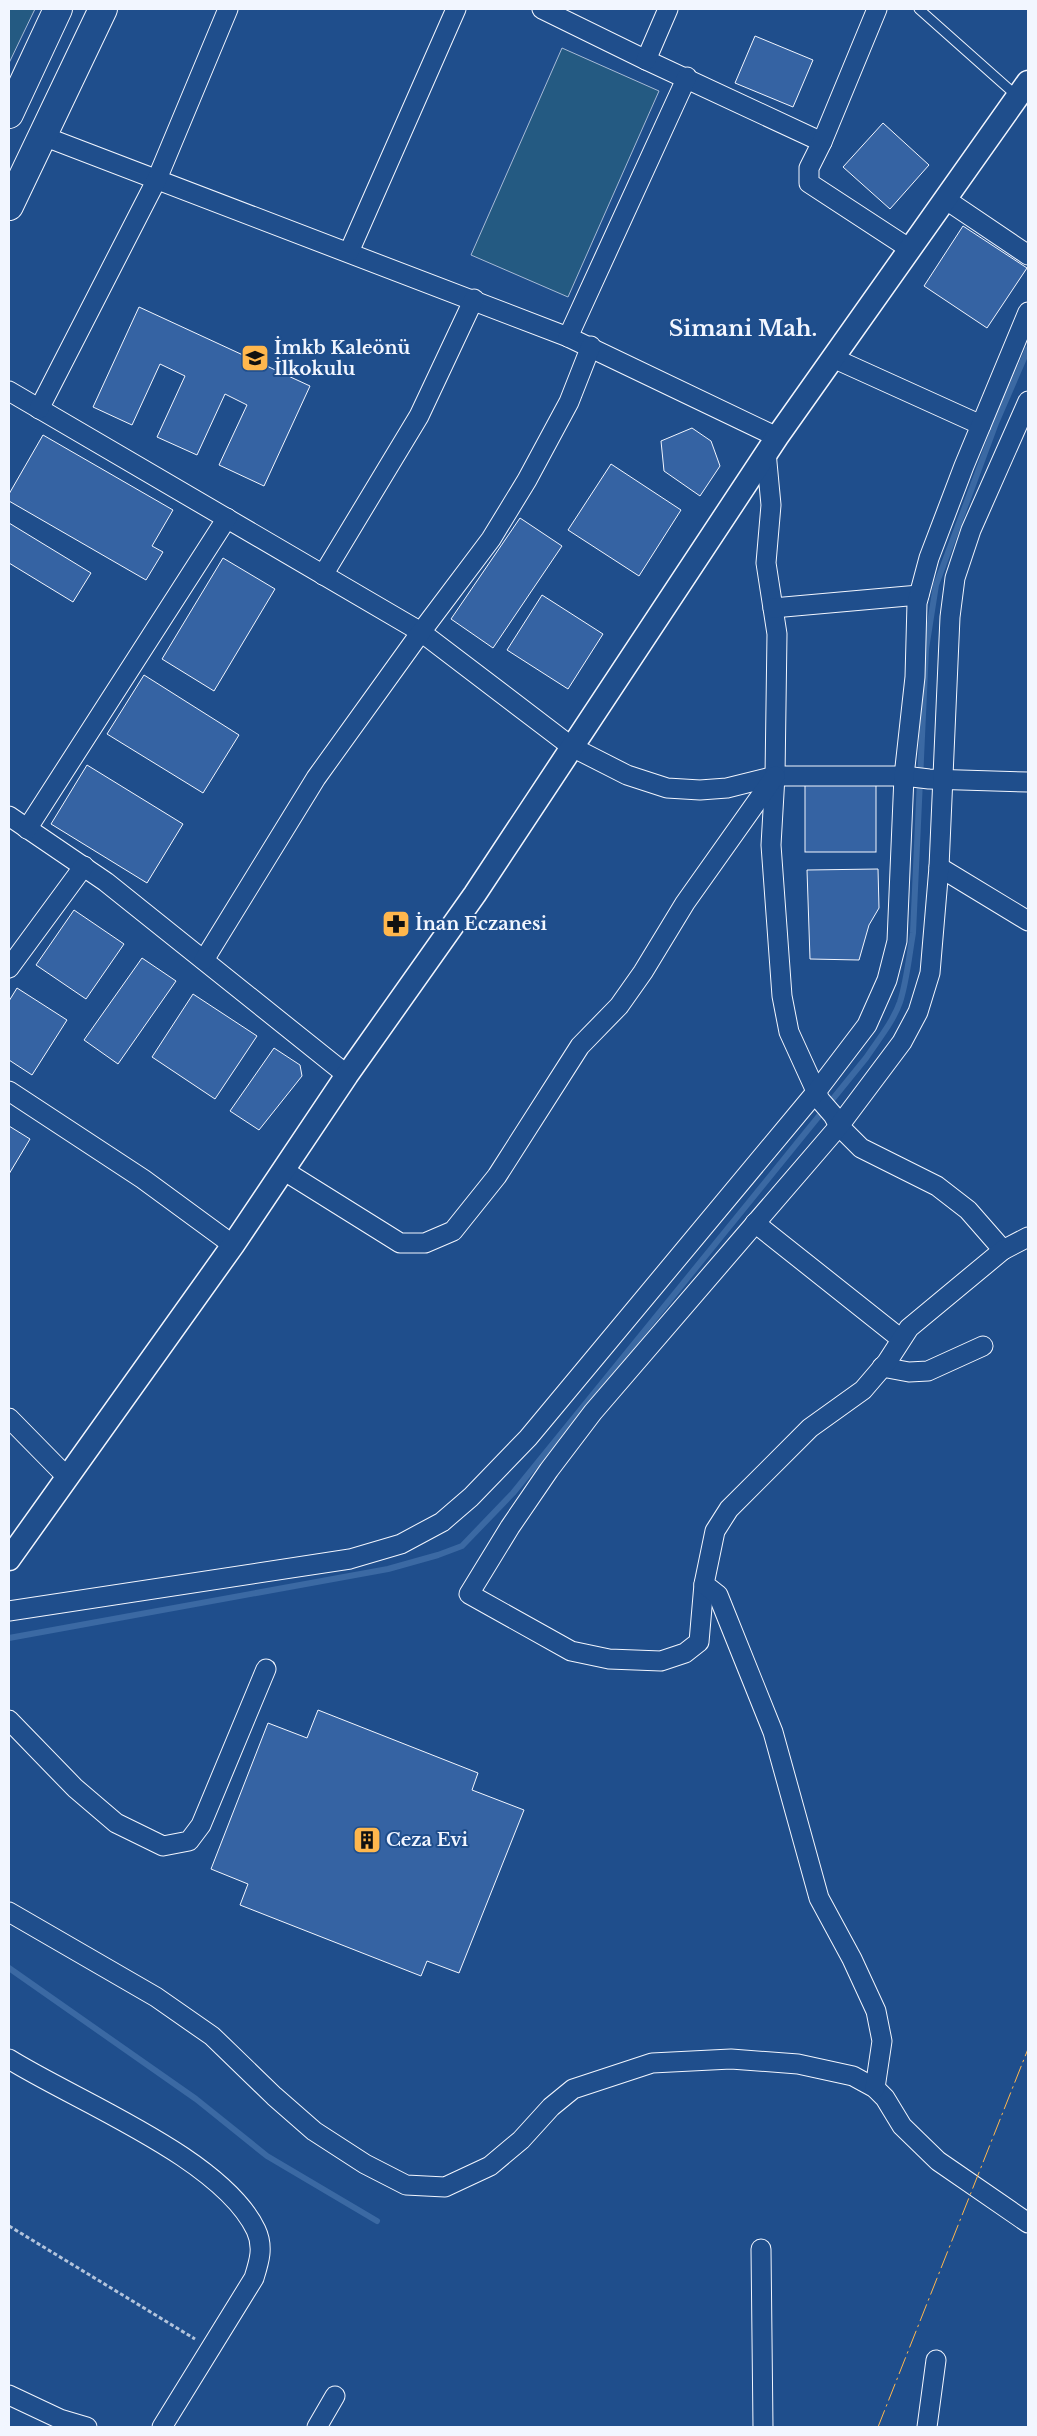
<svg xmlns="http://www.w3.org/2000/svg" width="1037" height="2436" font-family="'Libre Baskerville',serif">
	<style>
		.green { fill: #245a82; stroke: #a8bbd7 }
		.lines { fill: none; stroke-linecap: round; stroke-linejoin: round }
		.stream { stroke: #3b69a3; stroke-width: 6 }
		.building { fill: #3563a3; stroke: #f2f6ff }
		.service-casing { stroke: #f2f6ff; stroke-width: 11 }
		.minor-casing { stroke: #f2f6ff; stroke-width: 21 }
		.tertiary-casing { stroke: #f2f6ff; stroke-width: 25 }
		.trunk-casing { stroke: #f2f6ff; stroke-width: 30 }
		.path { stroke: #b3c4dc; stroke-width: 3; stroke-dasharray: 4 2.5; stroke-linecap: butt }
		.service { stroke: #1f4e8c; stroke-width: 9 }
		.minor { stroke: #1f4e8c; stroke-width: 19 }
		.tertiary { stroke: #1f4e8c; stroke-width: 22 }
		.trunk { stroke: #1f4e8c; stroke-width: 28 }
		.power { stroke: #ffb74d; stroke-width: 1; stroke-dasharray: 18 4 2.5 4; stroke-linecap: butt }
		.labels { text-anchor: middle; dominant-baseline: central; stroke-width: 4; stroke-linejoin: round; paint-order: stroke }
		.poi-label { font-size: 18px; font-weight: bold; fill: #f2f6ff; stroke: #1f4e8c; text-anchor: start }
		.district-label { font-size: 22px; font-weight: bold; fill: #f2f6ff; stroke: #1f4e8c }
	</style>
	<rect width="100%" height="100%" fill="#1f4e8c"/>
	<g class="green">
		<polygon points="9,9 35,9 9,63"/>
		<polygon points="562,48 659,91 568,297 471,255"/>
	</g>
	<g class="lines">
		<g class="stream">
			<path d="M9,1638L388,1569L438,1555L462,1546L513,1493L866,1058C878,1040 893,1022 900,1002C907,980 909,956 913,933L926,649L936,585L996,423L1028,349"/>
			<polyline points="9,1968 196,2099 267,2156 377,2221"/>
		</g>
	</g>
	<g class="building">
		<polygon points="755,36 813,60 793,107 735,83"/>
		<polygon points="883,123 929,165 890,209 843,167"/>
		<polygon points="963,226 1027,268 987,328 924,286"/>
		<polygon points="139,307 310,386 264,486 219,465 247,405 225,394 197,455 157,437 185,376 160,364 132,425 93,407"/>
		<polygon points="692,428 711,441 720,466 700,496 664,471 661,441"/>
		<polygon points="43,435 173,510 152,546 163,552 146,580 9,501 9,494"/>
		<polygon points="611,464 681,510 639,576 568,530"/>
		<polygon points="520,518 562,546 493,648 451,619"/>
		<polygon points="9,523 91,573 73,602 9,563"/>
		<polygon points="223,558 275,589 214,691 162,659"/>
		<polygon points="542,595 603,634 568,689 507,650"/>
		<polygon points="144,675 239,735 203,793 107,734"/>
		<polygon points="87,765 183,824 147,883 51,824"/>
		<rect x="805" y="781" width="71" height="71"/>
		<polygon points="878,869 879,908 869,925 859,960 810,959 807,870"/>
		<polygon points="74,910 124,944 86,999 36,965"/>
		<polygon points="142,958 176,981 118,1064 84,1040"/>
		<polygon points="17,988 67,1020 32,1075 9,1060 9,1001"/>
		<polygon points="193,994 257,1036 215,1099 152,1057"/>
		<polygon points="274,1048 300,1065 302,1076 259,1130 230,1111"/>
		<polygon points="9,1126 30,1139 9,1174"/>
		<polygon points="318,1710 478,1773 472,1790 524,1810 459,1973 427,1961 421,1976 240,1905 248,1884 211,1869 268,1723 307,1738"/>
	</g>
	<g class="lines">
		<defs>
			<polyline id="service" points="919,9 1018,97"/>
			<g id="minor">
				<polyline points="542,9 646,60 822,142"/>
				<polyline points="877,9 822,142 809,168 809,183 910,249"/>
				<polyline points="646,60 668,9"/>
				<polyline points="43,136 568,337 777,437"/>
				<polyline points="945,199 1028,255"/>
				<polyline points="349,252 456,9"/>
				<polyline points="568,337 687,77"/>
				<polyline points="833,358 981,425"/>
				<polyline points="9,391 421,632 572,747 627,775 667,788 700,790 727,788 775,776 904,776 929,779 1028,782"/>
				<polyline points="39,409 157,179 228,9"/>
				<polyline points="766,452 771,505 766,563 777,634 775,776 771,845 782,996 789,1032 820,1100 833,1115 839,1126 861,1148 937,1186 968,1210 1003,1250"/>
				<polyline points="323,575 419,416 474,299"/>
				<polyline points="773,608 919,595"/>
				<polyline points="9,816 106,882 347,1075"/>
				<polyline points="27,829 227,518"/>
				<polyline points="939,867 1028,921"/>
				<polyline points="204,960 316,778 421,632 491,539 527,480 569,402 591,346"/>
				<polyline points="9,968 84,866"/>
				<polyline points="9,1091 143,1179 233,1245"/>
				<polyline points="283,1170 400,1243 425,1243 453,1231 497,1176 580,1046 619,1006 643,972 685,903 775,776"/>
				<polyline points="755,1223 901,1339"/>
				<polyline points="882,1367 909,1372 928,1371 983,1346"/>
				<polyline points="9,1418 68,1478"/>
				<polyline points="704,1584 699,1642 685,1653 661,1661 609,1659 571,1651 469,1594 510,1527 549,1470 593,1412 839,1126 902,1042 918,1012 930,973 939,867 950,617 955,578 971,530 1028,401"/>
				<polyline points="9,1611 350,1559 401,1544 442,1522 471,1497 528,1438 816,1092 867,1025 887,980 897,941 904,776 915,677 917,603 929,558 964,466 1028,312"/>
				<polyline points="9,1720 75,1788 116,1823 163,1846 189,1841 201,1825 266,1669"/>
				<polyline points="9,1912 156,1997 212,2036 274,2096 314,2131 365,2164 406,2185 445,2187 490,2166 521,2140 551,2107 573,2089 652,2063 731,2059 798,2064 853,2076 875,2088 885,2098 902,2126 938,2161 1028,2223"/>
				<path d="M9,2059C76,2101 222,2158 256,2230C264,2247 259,2262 254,2278L162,2427"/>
				<polyline points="875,2088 882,2041 876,2011 852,1959 819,1898 773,1732 718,1595 704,1584 715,1531 729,1509 810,1428 863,1390 887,1362 909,1328 1003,1250 1028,1237"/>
				<polyline points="761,2249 763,2427"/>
				<polyline points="9,2395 60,2419 87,2427"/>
				<polyline points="317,2427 335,2396"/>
				<polyline points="927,2427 936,2360"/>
			</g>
			<polyline id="tertiary" points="9,1559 233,1245 347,1075 475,894 777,437 1028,82"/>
			<g id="trunk">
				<polyline points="9,114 58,9"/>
				<polyline points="9,206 103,9"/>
			</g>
		</defs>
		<use href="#service" class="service-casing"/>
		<use href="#minor" class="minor-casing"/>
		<use href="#tertiary" class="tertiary-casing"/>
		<use href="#trunk" class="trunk-casing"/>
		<polyline class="path" points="9,2226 195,2339"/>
		<use href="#service" class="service"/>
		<use href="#minor" class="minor"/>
		<use href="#tertiary" class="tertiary"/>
		<use href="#trunk" class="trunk"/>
		<polyline class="power" points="878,2427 1028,2049"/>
	</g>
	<defs>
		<symbol id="school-square" viewBox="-11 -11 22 22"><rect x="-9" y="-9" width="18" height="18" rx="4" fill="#ffb74d" stroke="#1f4e8c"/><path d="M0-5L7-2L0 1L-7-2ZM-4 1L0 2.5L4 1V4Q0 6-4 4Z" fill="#111"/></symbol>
		<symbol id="pharmacy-square" viewBox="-11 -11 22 22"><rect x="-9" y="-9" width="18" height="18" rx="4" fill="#ffb74d" stroke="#1f4e8c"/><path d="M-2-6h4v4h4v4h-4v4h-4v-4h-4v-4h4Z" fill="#111"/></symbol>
		<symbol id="building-square" viewBox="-11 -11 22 22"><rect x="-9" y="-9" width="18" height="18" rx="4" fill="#ffb74d" stroke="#1f4e8c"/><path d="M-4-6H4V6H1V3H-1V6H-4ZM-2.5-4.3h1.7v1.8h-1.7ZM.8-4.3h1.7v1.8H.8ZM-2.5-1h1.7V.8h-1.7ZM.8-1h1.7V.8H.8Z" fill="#111"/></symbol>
	</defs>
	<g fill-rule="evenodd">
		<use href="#school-square" x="239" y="342" width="32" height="32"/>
		<use href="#pharmacy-square" x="380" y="908" width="32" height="32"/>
		<use href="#building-square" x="351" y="1824" width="32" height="32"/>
	</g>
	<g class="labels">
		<g class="poi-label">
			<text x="274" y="348">İmkb Kaleönü<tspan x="274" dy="21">İlkokulu</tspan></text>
			<text x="415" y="924">İnan Eczanesi</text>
			<text x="386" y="1840">Ceza Evi</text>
		</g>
		<g class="district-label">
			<text x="743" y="328">Simani Mah.</text>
		</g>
	</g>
	<rect width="1037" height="2436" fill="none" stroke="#f2f6ff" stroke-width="20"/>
</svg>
